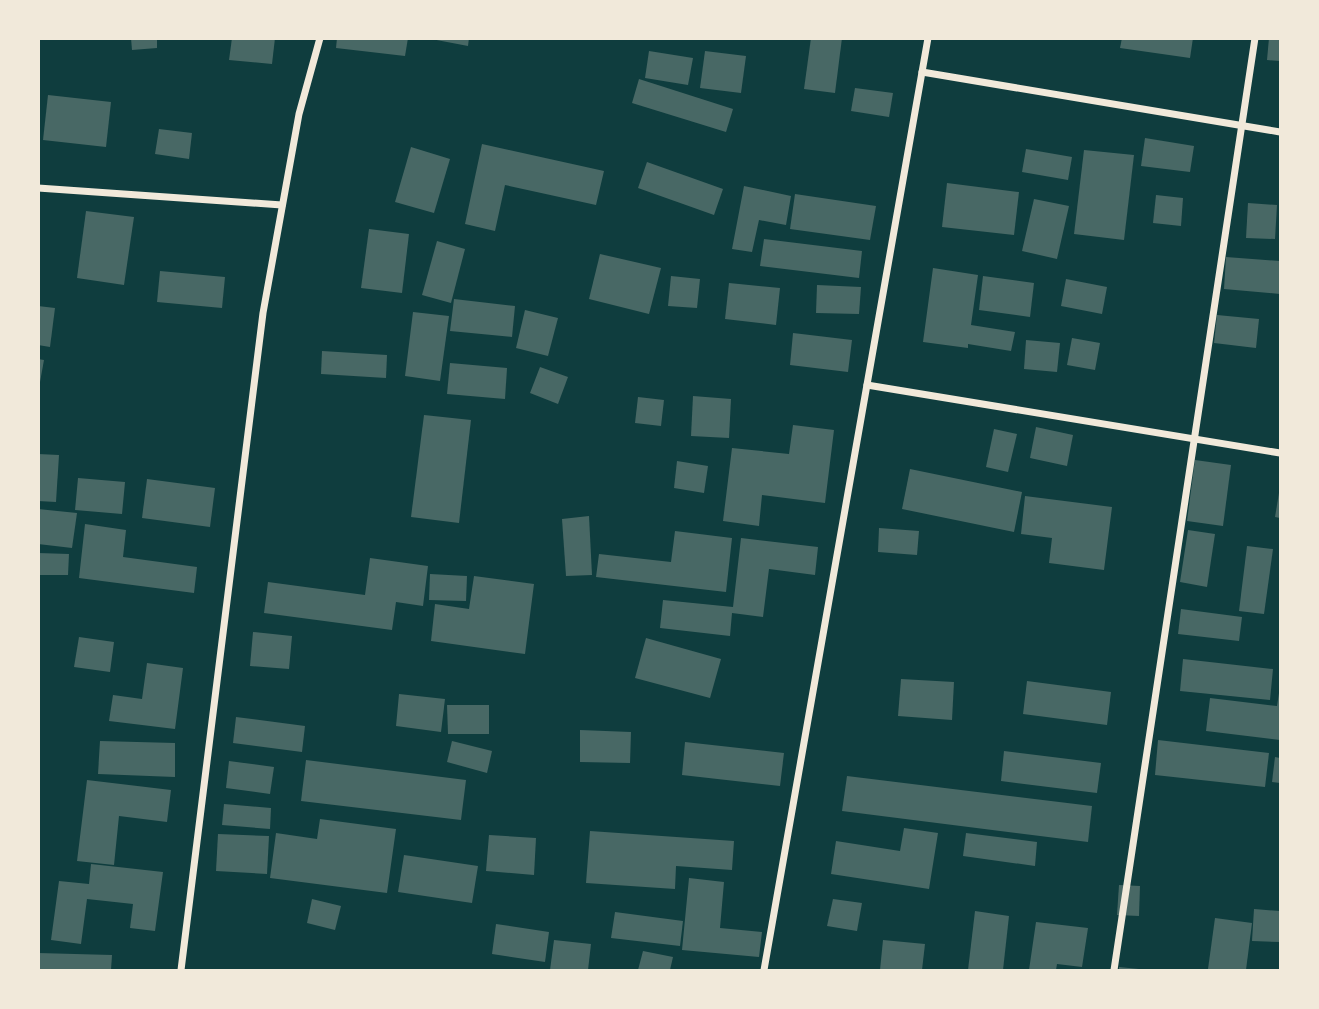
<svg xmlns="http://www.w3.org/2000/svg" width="1319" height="1009" font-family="'Open Sans',sans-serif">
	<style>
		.building { fill: #486865 }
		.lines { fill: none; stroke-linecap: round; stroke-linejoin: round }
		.minor { stroke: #f1e9da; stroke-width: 7 }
	</style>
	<rect width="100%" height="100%" fill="#0f3d3e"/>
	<g class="building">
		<polygon points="131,38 157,38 157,48 132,50"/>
		<polygon points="232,38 275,38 272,64 229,60"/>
		<polygon points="337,38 408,38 405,56 336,48"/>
		<polygon points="426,38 469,38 468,46"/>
		<polygon points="811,38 842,38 835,93 804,89"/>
		<polygon points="1122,38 1193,38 1190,58 1120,48"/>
		<polygon points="1269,38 1280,38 1280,61 1267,60"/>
		<polygon points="649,51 693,58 688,85 645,78"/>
		<polygon points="705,51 746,56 741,93 700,88"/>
		<polygon points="639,79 733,109 726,132 632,103"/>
		<polygon points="855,88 893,93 889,117 851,111"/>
		<polygon points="48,95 111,102 106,147 43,140"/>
		<polygon points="159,129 192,133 189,159 155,154"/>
		<polygon points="1145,138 1194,146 1190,172 1141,166"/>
		<polygon points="482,144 604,171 596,205 505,185 495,231 465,224"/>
		<polygon points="411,147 450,159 434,213 395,202"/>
		<polygon points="1026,149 1072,157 1068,180 1022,172"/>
		<polygon points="1084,150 1134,155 1124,240 1074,234"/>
		<polygon points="647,162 723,189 714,215 638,188"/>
		<polygon points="947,183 1019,192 1014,235 942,227"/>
		<polygon points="744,186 791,196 786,225 759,220 752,252 732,249"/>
		<polygon points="795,194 876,206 870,240 790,229"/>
		<polygon points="1156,195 1183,198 1181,226 1153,223"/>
		<polygon points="1034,199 1069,206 1057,259 1022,251"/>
		<polygon points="1248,203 1277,205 1275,239 1246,238"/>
		<polygon points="86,211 134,217 124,285 77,278"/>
		<polygon points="369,229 409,234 402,293 361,288"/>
		<polygon points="764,239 862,251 859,278 760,266"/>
		<polygon points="437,241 465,249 451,303 422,295"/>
		<polygon points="600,254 661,268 649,314 589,299"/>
		<polygon points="1226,257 1280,261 1280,294 1224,289"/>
		<polygon points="933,268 978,275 971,325 1015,332 1011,351 968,344 968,348 923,342"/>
		<polygon points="160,271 225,277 222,308 157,302"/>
		<polygon points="671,276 700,279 697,308 668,306"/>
		<polygon points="983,276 1034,283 1030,317 979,310"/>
		<polygon points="1066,279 1107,287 1102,314 1061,306"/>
		<polygon points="729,283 780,288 776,325 725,319"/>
		<polygon points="817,285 861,287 859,314 816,313"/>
		<polygon points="454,299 515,306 512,337 450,331"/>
		<polygon points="38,306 55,308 50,347 38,345"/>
		<polygon points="525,310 558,318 548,356 516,348"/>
		<polygon points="413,312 449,316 440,381 405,376"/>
		<polygon points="1217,315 1259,319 1256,348 1214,343"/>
		<polygon points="793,333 852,340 848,372 790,365"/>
		<polygon points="1072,338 1100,343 1095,370 1067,365"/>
		<polygon points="1026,340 1060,343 1057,372 1024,369"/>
		<polygon points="322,351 387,355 386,378 321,374"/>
		<polygon points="38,359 44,360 40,382 38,382"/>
		<polygon points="450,363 507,368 505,399 447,394"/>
		<polygon points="540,367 568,377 558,404 530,393"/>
		<polygon points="693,396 731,399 729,438 691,436"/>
		<polygon points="638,397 664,400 661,426 635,423"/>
		<polygon points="424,415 471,420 459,523 411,517"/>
		<polygon points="793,425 834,430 825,503 762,495 759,526 723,521 732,448 789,454"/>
		<polygon points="1036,427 1073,435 1067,466 1030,458"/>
		<polygon points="994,429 1017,434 1008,472 986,467"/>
		<polygon points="38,454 59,455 56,502 38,501"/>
		<polygon points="1195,460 1231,465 1223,526 1187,521"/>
		<polygon points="677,461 708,466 704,493 674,488"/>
		<polygon points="910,469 1022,492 1014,532 902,509"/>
		<polygon points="78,478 125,482 122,514 75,510"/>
		<polygon points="147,479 215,488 210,527 142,518"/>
		<polygon points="1279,493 1280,494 1280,518 1275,517"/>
		<polygon points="1025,496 1112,507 1104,570 1049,563 1052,538 1021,534"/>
		<polygon points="38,509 77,513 72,548 38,544"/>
		<polygon points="589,516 592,575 566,576 562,519"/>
		<polygon points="85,524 126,530 123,557 197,567 194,593 79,578"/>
		<polygon points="879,528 919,531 917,555 878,552"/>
		<polygon points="1188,530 1215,534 1207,587 1180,582"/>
		<polygon points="675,531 732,538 726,592 596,577 599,554 671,562"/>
		<polygon points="741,538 818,547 815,575 769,569 763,617 732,613 730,636 660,628 663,600 733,607"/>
		<polygon points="1247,546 1273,549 1264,614 1239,611"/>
		<polygon points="38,553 69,554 68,575 38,575"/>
		<polygon points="370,558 428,566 423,606 396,602 392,630 264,613 268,582 365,595"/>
		<polygon points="430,574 467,576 466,601 429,600"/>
		<polygon points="474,576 534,584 525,654 431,641 435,604 469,609"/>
		<polygon points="1181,609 1242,617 1239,641 1178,634"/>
		<polygon points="253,632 292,636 289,669 250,666"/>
		<polygon points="79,637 114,642 110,672 74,667"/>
		<polygon points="646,638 721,659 710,698 635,678"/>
		<polygon points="1183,659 1273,669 1270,700 1180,691"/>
		<polygon points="147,663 183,668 175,729 109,721 113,695 142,699"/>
		<polygon points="901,679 954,682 952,720 898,716"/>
		<polygon points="1027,681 1111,692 1107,725 1023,714"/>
		<polygon points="1279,693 1280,740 1206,731 1210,698 1277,706"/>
		<polygon points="399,694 445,699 441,732 396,726"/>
		<polygon points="447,705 489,705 489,734 448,734"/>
		<polygon points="236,717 305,726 302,752 233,743"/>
		<polygon points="580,730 631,732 630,763 580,762"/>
		<polygon points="1158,740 1269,753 1265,787 1155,775"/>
		<polygon points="100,741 175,743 175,777 98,774"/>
		<polygon points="452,741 492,751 487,773 447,762"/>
		<polygon points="685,742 784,753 780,786 682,775"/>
		<polygon points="1004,751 1101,763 1097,793 1001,781"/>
		<polygon points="1275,757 1280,758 1280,783 1272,782"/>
		<polygon points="306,760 466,780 461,820 301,801"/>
		<polygon points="229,761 274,767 270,794 226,788"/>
		<polygon points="847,776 1092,806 1088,842 842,811"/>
		<polygon points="87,780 171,790 167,822 119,816 114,865 77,861"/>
		<polygon points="224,804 271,808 270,829 222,825"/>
		<polygon points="320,819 396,829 387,893 270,878 276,833 317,839"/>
		<polygon points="904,828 938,833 929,889 831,874 836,841 900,851"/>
		<polygon points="590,831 734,841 732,870 676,866 675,889 586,883"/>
		<polygon points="966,833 1037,842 1035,866 963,856"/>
		<polygon points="218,834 269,836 267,874 216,871"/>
		<polygon points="489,835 536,838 534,875 486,871"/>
		<polygon points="404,855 478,866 472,903 398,892"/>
		<polygon points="91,864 163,872 155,931 130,928 133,904 87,899 81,944 51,940 59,881 89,884"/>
		<polygon points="689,878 724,882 720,928 762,932 759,957 682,950"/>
		<polygon points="1119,885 1140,886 1139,916 1117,915"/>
		<polygon points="312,899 341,906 335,930 307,923"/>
		<polygon points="833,899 862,903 857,931 827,926"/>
		<polygon points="1254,909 1280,911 1280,942 1252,941"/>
		<polygon points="975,911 1009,916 1003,970 968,970"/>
		<polygon points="615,912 683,921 680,946 611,938"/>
		<polygon points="1215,918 1252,923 1246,970 1208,969"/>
		<polygon points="1036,922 1088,928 1082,967 1057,964 1056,970 1029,970"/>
		<polygon points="496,924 549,932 545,962 492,954"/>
		<polygon points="554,940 591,944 588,970 550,970"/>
		<polygon points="883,940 925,944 922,970 880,970"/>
		<polygon points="643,951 673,957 670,970 638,970"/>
		<polygon points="38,953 112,955 111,970 38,970"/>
		<polygon points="1119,967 1139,969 1138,970 1119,970"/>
	</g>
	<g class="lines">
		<g class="minor">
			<polyline points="922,72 1280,132"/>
			<polyline points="38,188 282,205"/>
			<polyline points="867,385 1280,453"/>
			<polyline points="181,970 263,313 299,114 320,38"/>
			<polyline points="764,970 928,38"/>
			<polyline points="1114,970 1255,38"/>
		</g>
	</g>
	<rect width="1319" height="1009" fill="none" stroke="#f1e9da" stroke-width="80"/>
</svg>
